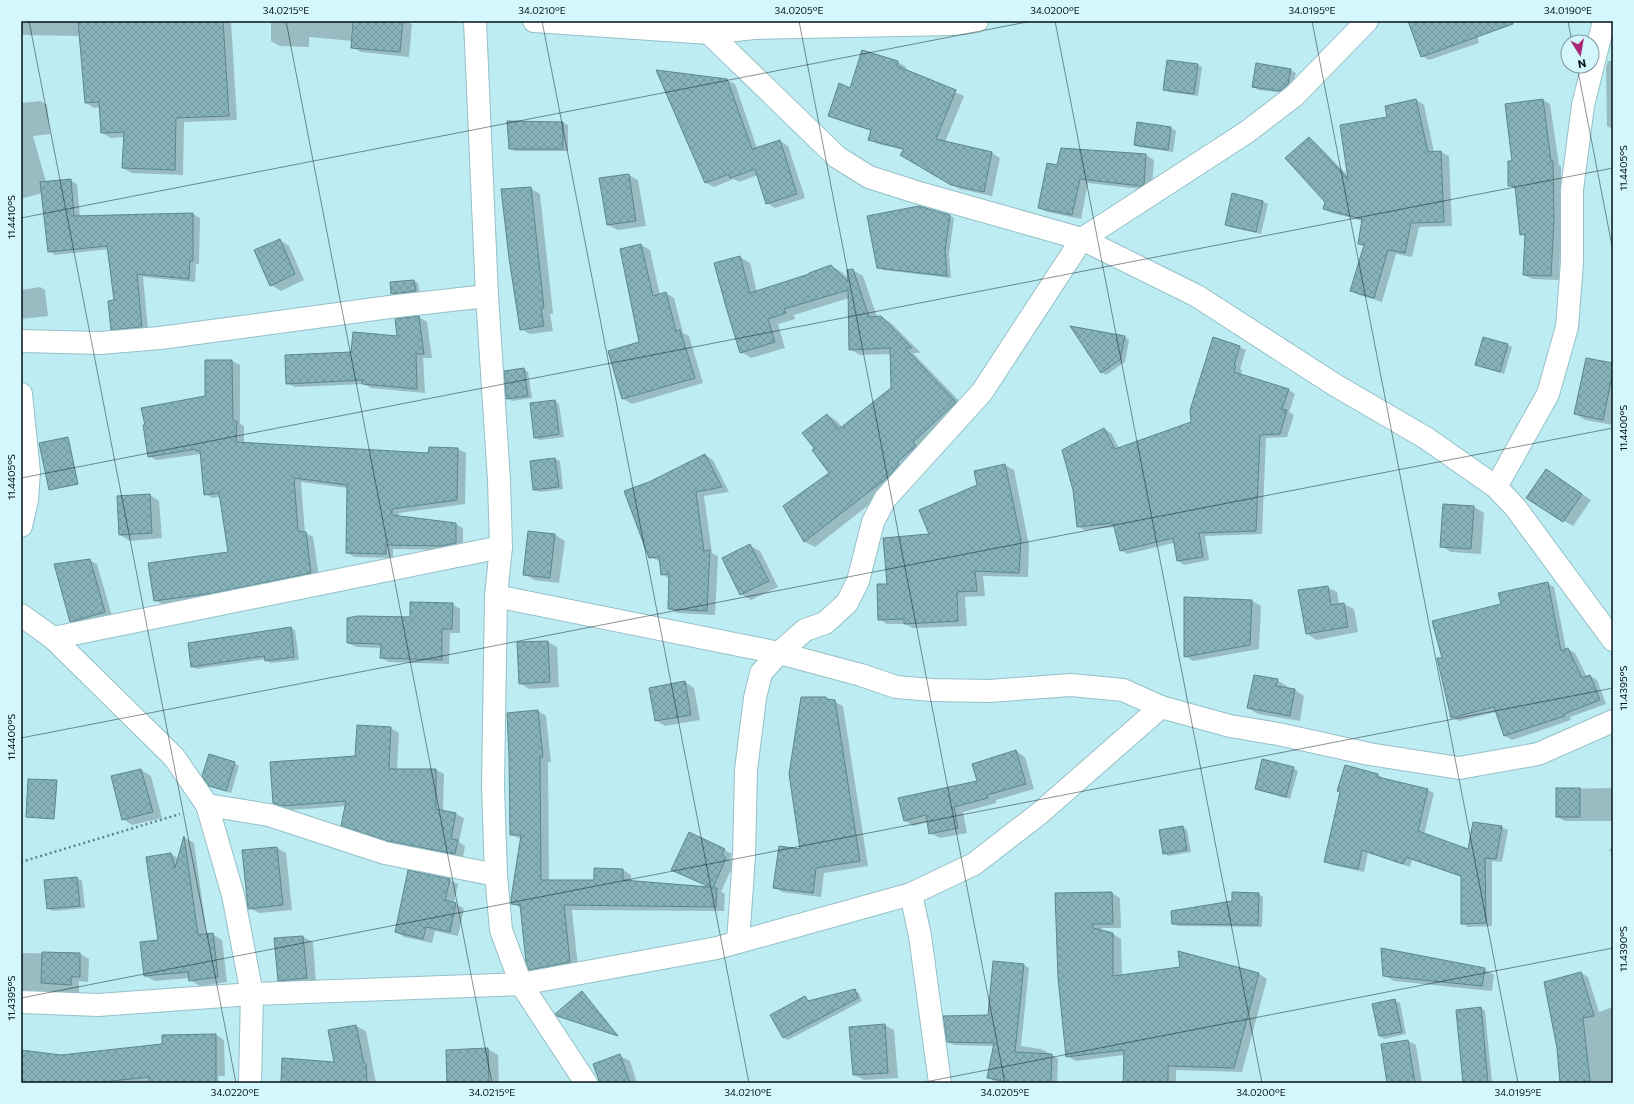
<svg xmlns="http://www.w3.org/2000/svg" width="1634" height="1104" font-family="Commissioner,sans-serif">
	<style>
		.shadow { fill: #0003 }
		.building { fill: url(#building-cross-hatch); stroke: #5c878d }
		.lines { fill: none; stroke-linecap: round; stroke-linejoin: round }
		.street-casing { stroke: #94c0c7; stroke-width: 24 }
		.path { stroke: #65848a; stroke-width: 2.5; stroke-dasharray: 2 3; stroke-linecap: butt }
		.street { stroke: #fff; stroke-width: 22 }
		.ticks { fill: none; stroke: #031215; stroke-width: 1; stroke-opacity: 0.45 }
		.neatline { fill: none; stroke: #031215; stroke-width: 1.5 }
		.ticks-label { font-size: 10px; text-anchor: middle; fill: #031215 }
	</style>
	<defs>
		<pattern id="building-cross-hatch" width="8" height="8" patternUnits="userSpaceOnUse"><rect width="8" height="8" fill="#86b2b9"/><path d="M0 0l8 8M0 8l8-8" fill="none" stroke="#72989e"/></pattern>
	</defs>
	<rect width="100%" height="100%" fill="#beecf3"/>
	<g class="shadow">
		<polygon points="21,21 229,21 231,22 237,120 184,122 183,175 132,173 123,168 125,137 111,138 102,133 101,107 94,108 86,103 80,36 21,35"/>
		<polygon points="271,21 406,21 412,24 409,57 361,52 352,47 353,41 309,37 309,47 280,46 271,41"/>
		<polygon points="1409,21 1480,21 1477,36 1479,43 1429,60 1422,56"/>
		<polygon points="863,51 898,62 906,67 905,70 964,96 945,142 992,153 1000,158 992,196 960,189 901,155 904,150 878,144 870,139 871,131 838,120 830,116 851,89"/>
		<polygon points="1608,61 1613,61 1613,129 1607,126 1606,67"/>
		<polygon points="1257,64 1291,70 1296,73 1292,87 1285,93 1258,90 1253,87"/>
		<polygon points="1198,65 1202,67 1198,96 1169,92 1165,89"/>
		<polygon points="657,71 727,80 735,84 757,148 780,141 788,146 805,198 775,208 767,203 758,175 739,182 734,179 714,187 706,183"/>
		<polygon points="1416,100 1424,105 1434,152 1441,152 1449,156 1452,226 1419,227 1412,257 1396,254 1382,302 1359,295 1351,290 1364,246 1359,243 1363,221 1332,213 1324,209 1326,202 1309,138 1316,143 1349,177 1388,118"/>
		<polygon points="1543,100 1550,104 1559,165 1561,167 1561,226 1559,280 1532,279 1524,275 1526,237 1520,234 1516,189 1509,185"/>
		<polygon points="41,101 47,105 50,134 33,136 46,182 70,180 77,184 80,217 193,214 200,218 199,264 196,264 195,282 143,277 148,330 118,333 112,329 115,301 109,249 55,255 49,251 42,193 21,199 21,103"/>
		<polygon points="563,123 568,125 568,151 515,151 510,148"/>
		<polygon points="1138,123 1171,128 1176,131 1173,152 1139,147 1135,145"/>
		<polygon points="1062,149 1146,155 1154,160 1152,188 1150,190 1088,183 1081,219 1047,212 1039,208 1058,166"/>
		<polygon points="629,175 638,180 646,226 618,230 608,225"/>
		<polygon points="530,188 540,194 553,314 550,314 553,331 530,334 521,329"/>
		<polygon points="1233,194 1263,202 1268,204 1261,234 1230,227 1226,224"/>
		<polygon points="949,215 954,218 949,254 951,278 883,270 878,267"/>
		<polygon points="280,240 289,246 304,280 281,291 271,285"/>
		<polygon points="641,245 650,250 660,295 666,293 674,298 683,333 689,336 703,383 632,404 623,399 641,342"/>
		<polygon points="740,257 750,263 757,292 810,275 831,266 842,272 849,279 853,270 863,276 877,317 881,317 891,323 921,353 913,353 966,408 898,482 815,547 805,542 784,506 831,473 815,448 827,415 837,421 842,427 892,389 891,354 860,355 850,349 849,298 794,315 795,319 778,324 785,348 751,358 741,352"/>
		<polygon points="414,281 418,283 420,294 397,296 392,294"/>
		<polygon points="40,287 45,290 48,316 21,319 21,290"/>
		<polygon points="419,317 427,322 432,358 423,358 425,393 371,388 364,384 295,387 287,383 352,353 398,337"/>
		<polygon points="1125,337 1129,340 1125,362 1106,375 1102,372"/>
		<polygon points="1507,345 1512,347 1504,374 1476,365"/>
		<polygon points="1240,347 1246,350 1240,369 1242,370 1241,375 1289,390 1295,394 1289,412 1294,415 1287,437 1266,438 1262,534 1205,536 1209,560 1184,565 1178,561 1174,543 1127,554 1121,550 1115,527 1084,530 1078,526 1104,429 1111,433 1119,448 1192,423"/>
		<polygon points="206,361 232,361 240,365 240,424 244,426 244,443 429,454 429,448 458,449 466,453 465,504 399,513 399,517 455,524 463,528 463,547 450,550 393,549 393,558 355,557 347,553 348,488 301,482 305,533 313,537 319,577 222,596 162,604 154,600 229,553 220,497 213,498 205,494 201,454 156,460 149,456 206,396"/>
		<polygon points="1613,364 1613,425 1585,420 1576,414"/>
		<polygon points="524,369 528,372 532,398 512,401 507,398"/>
		<polygon points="555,401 559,404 564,437 540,440 535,438"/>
		<polygon points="705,455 713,460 729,492 704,496 712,553 718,556 715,615 677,613 669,608 670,579 662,574 661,562 650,557 650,483"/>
		<polygon points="555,459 560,461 563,489 539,492 534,490"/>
		<polygon points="1005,465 1014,470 1029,545 1028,577 983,576 985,596 965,597 967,626 913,628 905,624 887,624 879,619 888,585 930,535"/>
		<polygon points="1556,476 1591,500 1573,526 1564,521"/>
		<polygon points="150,495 159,501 162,538 130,541 120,535"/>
		<polygon points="1444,505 1474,507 1484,513 1481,554 1451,552 1441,546"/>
		<polygon points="529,532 555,535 565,541 559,583 534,580 524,574"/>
		<polygon points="750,546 760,551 778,587 751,600 741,594 723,559"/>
		<polygon points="89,560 97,564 112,616 79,626 71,621"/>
		<polygon points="1547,583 1554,587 1566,649 1568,649 1575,653 1587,677 1590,676 1597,680 1606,704 1570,717 1571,720 1512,740 1505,736 1496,712 1459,721 1452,717 1443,658 1502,604"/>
		<polygon points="1327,587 1337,592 1339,604 1344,604 1354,609 1358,632 1317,640 1307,634 1299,591"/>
		<polygon points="1185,598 1252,601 1261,606 1259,649 1193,661 1185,656"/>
		<polygon points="452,604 460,609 460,633 450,633 449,664 389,662 381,658 382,648 356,647 348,643 411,618"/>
		<polygon points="291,628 295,630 299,660 270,663 266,659 197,669 192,667"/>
		<polygon points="548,642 557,647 559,687 529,689 520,683"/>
		<polygon points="1277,680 1287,686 1286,689 1295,690 1304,696 1300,721 1258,714 1248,708"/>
		<polygon points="685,682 694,688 700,720 665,726 656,720"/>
		<polygon points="826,698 843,706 868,866 824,873 821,897 782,892 774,887 802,850"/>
		<polygon points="538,711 546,716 551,762 548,762 549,881 595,881 623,870 631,875 631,882 712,888 673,870 724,850 732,854 730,860 734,863 721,892 725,894 724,911 572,910 578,967 538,974 530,969 521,908 512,903 521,839 511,835"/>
		<polygon points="391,728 399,733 397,770 436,770 444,774 443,812 456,814 464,818 459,842 465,846 463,858 397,845 350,830 342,825 346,806 291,810 274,803 356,757"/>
		<polygon points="1016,751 1025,757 1034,789 996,800 996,803 963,812 967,833 940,838 930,833 928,822 914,826 905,821 978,782"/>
		<polygon points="234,763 239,766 231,793 210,786"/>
		<polygon points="1293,768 1298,771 1290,799 1261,791 1256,789"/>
		<polygon points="141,770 151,776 162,818 132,825 123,819"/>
		<polygon points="1378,775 1384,779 1427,790 1434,793 1424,835 1469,851 1501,827 1508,830 1502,862 1492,861 1492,926 1468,927 1462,923 1462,877 1412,860 1410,867 1368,853 1364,872 1332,865 1325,861"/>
		<polygon points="1613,788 1613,821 1565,821 1557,817 1557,789"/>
		<polygon points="1183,827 1187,830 1191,852 1168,856 1164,853"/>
		<polygon points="185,838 194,843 207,935 212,934 222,940 227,982 200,986 190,980 190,978 155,981 145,976 160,941 171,854 179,859"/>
		<polygon points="277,848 286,853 292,910 259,913 249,908"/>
		<polygon points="1609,849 1613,849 1613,855"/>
		<polygon points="77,878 82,881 85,908 53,911 48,908 45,881"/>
		<polygon points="449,880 458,884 454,903 464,909 458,936 435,931 432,943 404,937 396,932"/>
		<polygon points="1112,893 1120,898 1121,928 1102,928 1101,931 1113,934 1121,939 1122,976 1181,968 1179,952 1259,974 1267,979 1242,1072 1176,1070 1176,1083 1124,1083 1124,1055 1076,1061 1067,1056 1059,978"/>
		<polygon points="1258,894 1263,897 1262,927 1178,926 1173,924"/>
		<polygon points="303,937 313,942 316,983 288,986 279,980 275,939"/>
		<polygon points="21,953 80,954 89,959 88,982 79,981 79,996 21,993"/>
		<polygon points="1023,965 1029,968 1021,1046 1041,1049 1047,1052 1047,1055 1052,1055 1058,1059 1057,1083 1005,1083 994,1081 988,1077 994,1046 954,1045 948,1042 989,1016"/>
		<polygon points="1484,969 1494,975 1492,991 1394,981 1384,975"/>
		<polygon points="1581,973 1588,977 1599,1012 1613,1007 1613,1083 1561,1083 1558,1048"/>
		<polygon points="854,990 859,993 862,1001 788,1040 784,1038 772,1015 805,997 811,1002"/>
		<polygon points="1395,1001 1400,1003 1406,1034 1384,1039 1380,1036"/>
		<polygon points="1481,1008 1485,1011 1492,1083 1467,1083"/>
		<polygon points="885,1025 894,1030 898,1078 864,1080 854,1075"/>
		<polygon points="356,1026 366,1031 376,1083 282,1083 335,1063"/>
		<polygon points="216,1035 224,1040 225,1076 218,1076 219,1083 21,1083 21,1051 61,1056 163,1045"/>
		<polygon points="1408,1041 1416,1045 1422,1083 1388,1083"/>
		<polygon points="488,1049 498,1055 499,1083 448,1083 447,1051"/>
		<polygon points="620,1056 630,1061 637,1083 601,1083"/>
	</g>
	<g class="building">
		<polygon points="78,21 223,21 229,116 176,118 175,170 122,168 124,132 101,133 99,102 85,103"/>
		<polygon points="353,21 403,21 400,52 351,48"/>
		<polygon points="1408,21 1512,21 1513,24 1421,57"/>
		<polygon points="862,50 898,61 897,66 956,90 936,139 992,152 984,192 951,185 900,155 904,149 868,140 871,130 828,116 839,83 850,88"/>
		<polygon points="1167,60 1198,64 1194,94 1163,90"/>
		<polygon points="1256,63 1291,69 1288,84 1280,91 1252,87"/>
		<polygon points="656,70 727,79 752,149 780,140 797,194 766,204 755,169 730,178 729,174 705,183"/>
		<polygon points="1416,99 1428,152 1441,151 1444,222 1411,223 1405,253 1388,250 1374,298 1350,291 1364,245 1358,244 1362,219 1323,209 1325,202 1285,158 1309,137 1348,179 1340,125 1387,117 1385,106"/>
		<polygon points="1543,99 1551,161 1553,161 1554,221 1551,276 1523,275 1525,234 1520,235 1515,186 1508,186 1508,161 1512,161 1505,104"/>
		<polygon points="507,121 563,122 563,149 509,149"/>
		<polygon points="1137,122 1171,127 1168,150 1134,145"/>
		<polygon points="1061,148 1146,154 1144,184 1141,186 1080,179 1072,215 1038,208 1047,163 1057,165"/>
		<polygon points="629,174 636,221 607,225 599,178"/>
		<polygon points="71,179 74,216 193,213 193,261 190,261 189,279 137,274 142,327 111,330 108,301 114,300 107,246 48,252 40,182"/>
		<polygon points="531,187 544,308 541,309 544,326 520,330 509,258 501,189"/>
		<polygon points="1232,193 1263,201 1256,232 1225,225"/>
		<polygon points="919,206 950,215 945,251 947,276 877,268 867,216"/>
		<polygon points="280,239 295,274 270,286 254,250"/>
		<polygon points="641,244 653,296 666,292 676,331 680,330 695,378 622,399 608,351 639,342 620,249"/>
		<polygon points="740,256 750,293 809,274 809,273 831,265 848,282 847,270 853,269 869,317 881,316 912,348 905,348 956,402 913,442 916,446 897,462 899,464 888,477 804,542 783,506 829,473 812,450 814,448 802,433 827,414 839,429 891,388 890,348 849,350 848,290 784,309 786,313 768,319 775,342 740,353 726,307 714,263"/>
		<polygon points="414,280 416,291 391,294 390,282"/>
		<polygon points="419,316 424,354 416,354 417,389 362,384 362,380 286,384 285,355 351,352 353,332 397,336 395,319"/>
		<polygon points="1070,326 1125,336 1120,360 1101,373"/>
		<polygon points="1213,337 1240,346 1234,365 1236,366 1234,372 1289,389 1282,409 1287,410 1280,434 1260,435 1256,531 1199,533 1203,557 1177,561 1173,538 1120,551 1113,523 1077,527 1073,490 1062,450 1104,428 1115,449 1191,422 1190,410"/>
		<polygon points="1483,337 1508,344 1500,372 1475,365"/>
		<polygon points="1586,358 1613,363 1613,372 1603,420 1574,414"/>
		<polygon points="205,360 232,360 233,421 237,421 236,442 428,453 429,447 458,448 457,500 392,509 392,515 456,523 456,543 441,546 386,545 386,554 346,553 347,485 294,478 298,531 306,532 311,573 214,593 154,601 148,563 228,552 219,493 204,495 200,451 196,451 196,449 148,457 143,425 145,425 141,408 205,396"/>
		<polygon points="524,368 528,396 506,399 504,371"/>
		<polygon points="555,400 559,434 534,438 530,403"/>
		<polygon points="68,437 78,484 49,490 39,443"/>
		<polygon points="705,454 722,487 696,492 704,551 710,550 707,611 668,609 669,574 661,575 659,557 649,558 624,491 649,482"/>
		<polygon points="555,458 559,487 533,490 530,461"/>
		<polygon points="1005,464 1021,540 1019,573 975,571 977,591 957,592 958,621 904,624 904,619 878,620 877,584 887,584 883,538 929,534 919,510 977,485 974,471"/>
		<polygon points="1546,469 1582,494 1563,522 1526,498"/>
		<polygon points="150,494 152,533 119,535 117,496"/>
		<polygon points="1443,504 1474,506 1471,549 1440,547"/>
		<polygon points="528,531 555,534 550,578 523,575"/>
		<polygon points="750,544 769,581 740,595 722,558"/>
		<polygon points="90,559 105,612 70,622 54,564"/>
		<polygon points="1548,582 1561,651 1568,648 1582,678 1590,675 1600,700 1564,714 1565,716 1504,736 1494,707 1451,718 1437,658 1442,658 1432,621 1501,604 1498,593"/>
		<polygon points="1328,586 1331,605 1344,603 1348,627 1306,634 1298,590"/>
		<polygon points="1184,597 1252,600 1250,645 1184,657"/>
		<polygon points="410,602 453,603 452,629 442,629 442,660 380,658 381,644 347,643 347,618 358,616 410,617"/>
		<polygon points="291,627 294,657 265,661 264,656 191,667 188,643"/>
		<polygon points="548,641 550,682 519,684 517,642"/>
		<polygon points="1254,675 1278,679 1276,686 1295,689 1290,716 1247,708"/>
		<polygon points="685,681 691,715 655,721 649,688"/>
		<polygon points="801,697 826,697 826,699 835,700 860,861 816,868 813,893 773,888 779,846 800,849 789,774"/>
		<polygon points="538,710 543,757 540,758 541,880 594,880 594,868 623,869 623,880 710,887 671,870 689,832 725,849 722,854 726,858 713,888 717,888 716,907 564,905 570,962 529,970 526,962 520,905 511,904 511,899 521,835 510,835 509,756 507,713"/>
		<polygon points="357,725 391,727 389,769 436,769 436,809 456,813 451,839 458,840 455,854 388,841 341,826 346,801 282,806 273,803 270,762 355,756"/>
		<polygon points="1016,750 1026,784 987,795 988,798 954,807 958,828 929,834 926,815 904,821 898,798 977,781 972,764"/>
		<polygon points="209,754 235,762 226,791 209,786 202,776"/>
		<polygon points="1262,759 1294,767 1286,797 1255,789"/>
		<polygon points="1345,765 1378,774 1378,777 1428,789 1418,831 1468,849 1473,822 1502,826 1496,859 1485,858 1486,923 1461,924 1461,876 1406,857 1403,864 1362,850 1358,869 1324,862 1340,792 1337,791"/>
		<polygon points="141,769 153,812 122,820 111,776"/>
		<polygon points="28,779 57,780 54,819 26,817"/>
		<rect x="1556" y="788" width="24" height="29"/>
		<polygon points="1183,826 1187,850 1163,854 1159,830"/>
		<polygon points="184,836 198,935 213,933 218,977 189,981 188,972 144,976 140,942 158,940 146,857 171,853 175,868"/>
		<polygon points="277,847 283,905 248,909 242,850"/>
		<polygon points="408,870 450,879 445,900 456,903 450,932 426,927 423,939 395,932"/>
		<polygon points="77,877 80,906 47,909 44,880"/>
		<polygon points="1112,892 1113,924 1093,924 1093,928 1113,933 1113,976 1180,967 1178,951 1259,973 1234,1068 1168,1066 1168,1083 1123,1083 1124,1050 1066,1057 1058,978 1055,893"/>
		<polygon points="1232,892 1259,893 1258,925 1172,924 1171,911 1232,901"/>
		<polygon points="303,936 307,978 278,981 274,938"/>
		<polygon points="1381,948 1485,968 1482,986 1383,976"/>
		<polygon points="42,952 80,953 80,977 71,977 71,985 41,983"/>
		<polygon points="993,961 1024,964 1015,1052 1052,1054 1051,1083 1013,1083 987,1078 994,1043 947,1042 943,1016 988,1015"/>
		<polygon points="1581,972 1594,1016 1583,1018 1590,1081 1560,1083 1557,1048 1544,982"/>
		<polygon points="855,989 858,998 783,1038 770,1015 805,996 808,1001"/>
		<polygon points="582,991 618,1036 557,1016 555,1014"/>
		<polygon points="1395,999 1402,1032 1379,1036 1372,1004"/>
		<polygon points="1481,1007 1488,1083 1463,1083 1456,1010"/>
		<polygon points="885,1024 888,1073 853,1075 849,1027"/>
		<polygon points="356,1025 364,1063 366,1064 367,1083 281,1083 282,1058 334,1062 328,1030"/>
		<polygon points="216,1034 216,1083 148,1083 150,1077 92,1083 21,1083 21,1050 61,1055 162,1044 162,1035"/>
		<polygon points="1408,1040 1415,1083 1387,1083 1381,1044"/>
		<polygon points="488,1048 489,1083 447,1083 446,1050"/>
		<polygon points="620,1054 630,1083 600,1083 593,1064"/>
	</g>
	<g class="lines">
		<defs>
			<g id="street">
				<polyline points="475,21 487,296 499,480 501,547 496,596 493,786 496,875 501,930 521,984 586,1083"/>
				<polyline points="534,21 709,33 754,28 953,24 977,21"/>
				<polyline points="709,33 837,157 869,177 916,192 1082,239 1197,296 1335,385 1426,438 1496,487 1515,507 1613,640"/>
				<polyline points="21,341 100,343 160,338 397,306 487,296"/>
				<polyline points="21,394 29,472 27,500 21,526"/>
				<polyline points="1496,487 1548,394 1567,327 1572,262 1572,190 1583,105 1604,21"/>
				<polyline points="496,596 779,653 861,675 896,687 932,690 989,691 1071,685 1123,690 1161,707"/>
				<polyline points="21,615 53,638 174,757 207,805 233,895 252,994 250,1083"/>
				<polyline points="53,638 501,547"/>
				<polyline points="207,805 269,815 385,853 496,875"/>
				<polyline points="911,894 920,936 940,1083"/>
				<polyline points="738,942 744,856 746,770 755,698 761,673 779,653 805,630 825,623 847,603 858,581 873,522 885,499 982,392 1082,239 1247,132 1294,96 1367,21"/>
				<polyline points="21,1002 98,1005 252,994 521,984 717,948 911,894 974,864 1040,813 1161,707 1230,726 1278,734 1369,754 1459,768 1538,754 1613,721"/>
			</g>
		</defs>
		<use href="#street" class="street-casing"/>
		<polyline class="path" points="21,862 180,814"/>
		<use href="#street" class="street"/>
	</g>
	<path class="ticks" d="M29,21L236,1083M286,21L492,1083M542,21L749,1083M799,21L1005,1083M1055,21L1262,1083M1312,21L1518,1083M1568,21L1572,42M1577,66L1613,251M21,218L1032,21M21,478L1613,168M21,738L1613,428M21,998L1613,688M920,1083L1613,948"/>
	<rect width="1634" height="1104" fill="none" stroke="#d3f7fd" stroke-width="44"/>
	<g transform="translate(1580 54) rotate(169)"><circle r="19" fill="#d3f7fd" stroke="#809ba0"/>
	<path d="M0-3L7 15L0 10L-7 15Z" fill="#a92774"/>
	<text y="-6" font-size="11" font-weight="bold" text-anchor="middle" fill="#031215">N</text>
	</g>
	<rect x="22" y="22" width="1590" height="1060" class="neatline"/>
	<g class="ticks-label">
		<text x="286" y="14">34.0215°E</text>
		<text x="542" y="14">34.0210°E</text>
		<text x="799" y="14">34.0205°E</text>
		<text x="1055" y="14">34.0200°E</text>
		<text x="1312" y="14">34.0195°E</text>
		<text x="1568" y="14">34.0190°E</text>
		<text transform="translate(1623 168) rotate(-90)" y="4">11.4405°S</text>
		<text transform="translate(11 217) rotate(-90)" y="4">11.4410°S</text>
		<text transform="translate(1623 428) rotate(-90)" y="4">11.4400°S</text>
		<text transform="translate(11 477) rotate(-90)" y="4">11.4405°S</text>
		<text transform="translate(1623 688) rotate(-90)" y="4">11.4395°S</text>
		<text transform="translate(11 737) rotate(-90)" y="4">11.4400°S</text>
		<text transform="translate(1623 949) rotate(-90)" y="4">11.4390°S</text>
		<text transform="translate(11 998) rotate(-90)" y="4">11.4395°S</text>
		<text x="235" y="1096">34.0220°E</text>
		<text x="492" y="1096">34.0215°E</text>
		<text x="748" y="1096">34.0210°E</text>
		<text x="1005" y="1096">34.0205°E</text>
		<text x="1261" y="1096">34.0200°E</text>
		<text x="1518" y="1096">34.0195°E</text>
	</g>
</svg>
